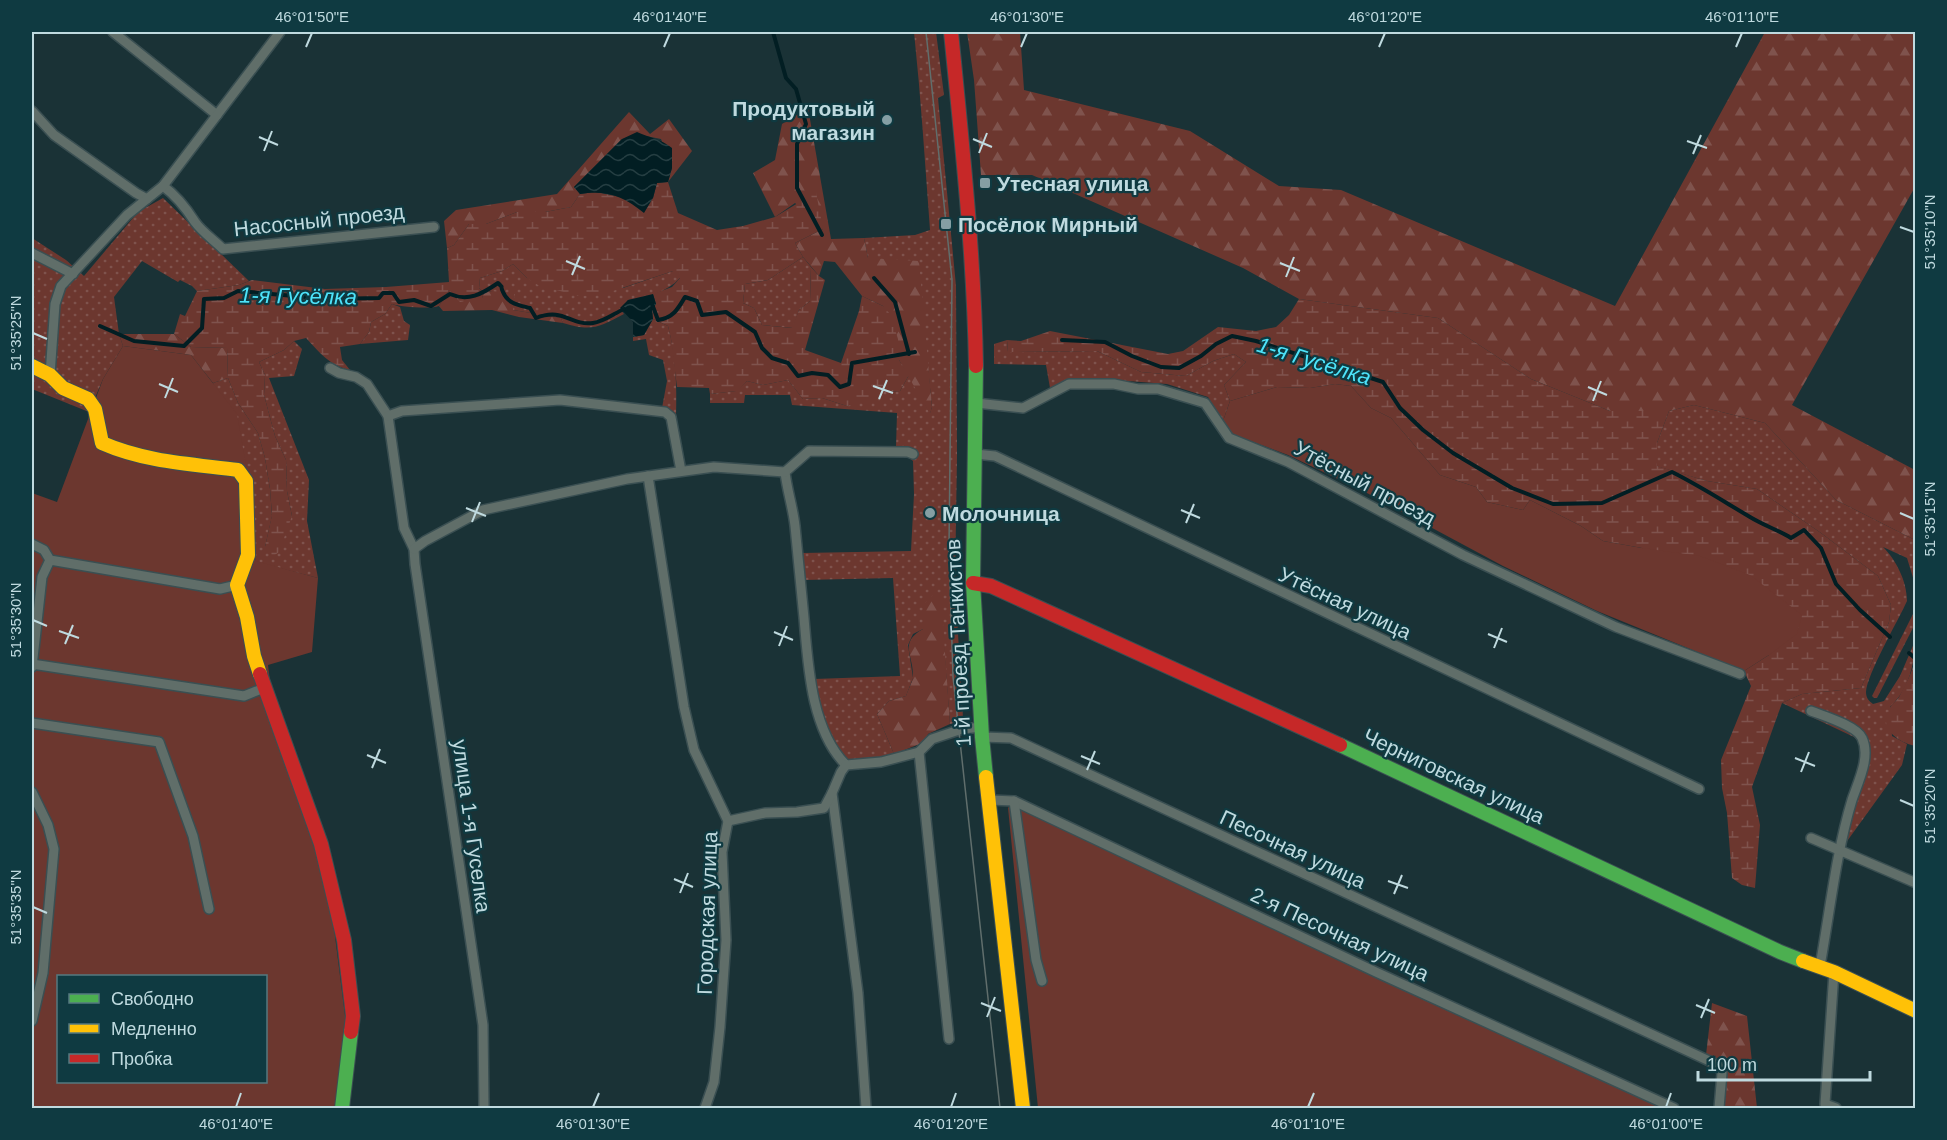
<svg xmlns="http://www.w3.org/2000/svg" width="1947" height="1140" font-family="Helvetica,sans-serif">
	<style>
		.grass { fill: url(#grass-dots) }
		.forest { fill: url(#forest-firs) }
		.wetland { fill: url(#wetland-marsh) }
		.garden { fill: #6c372f; fill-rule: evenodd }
		.water { fill: url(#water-waves) }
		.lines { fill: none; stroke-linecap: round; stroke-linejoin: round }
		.stream { stroke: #021e23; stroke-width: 4 }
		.street-casing { stroke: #3a4f52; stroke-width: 12 }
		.fast-casing { stroke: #3a4f52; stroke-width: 16 }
		.slow-casing { stroke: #3a4f52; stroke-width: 16 }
		.jam-casing { stroke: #3a4f52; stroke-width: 16 }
		.street { stroke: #606e69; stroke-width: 9 }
		.fast { stroke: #4caf50; stroke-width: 14 }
		.slow { stroke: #ffc107; stroke-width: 14 }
		.jam { stroke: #c62828; stroke-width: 14 }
		.tram { stroke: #606e6c; stroke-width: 1.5 }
		.ticks { fill: none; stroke: #bfdadf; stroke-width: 2 }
		.poi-dot { fill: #859fa4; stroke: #0f3a41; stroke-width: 2 }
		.labels { text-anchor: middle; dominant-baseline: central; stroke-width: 4.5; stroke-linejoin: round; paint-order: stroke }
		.poi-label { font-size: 21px; font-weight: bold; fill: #bfdadf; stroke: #0f3a41; text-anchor: start }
		.street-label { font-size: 21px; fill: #bfdadf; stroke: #0f3a41 }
		.water-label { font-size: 22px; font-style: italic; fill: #4de3fa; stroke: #0f3a41 }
		.neatline { fill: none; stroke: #bfdadf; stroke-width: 2 }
		.ticks-label { font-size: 15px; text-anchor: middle; fill: #bfdadf }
	</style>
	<defs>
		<pattern id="grass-dots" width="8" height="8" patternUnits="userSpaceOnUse" patternTransform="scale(1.5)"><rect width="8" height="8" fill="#6c372f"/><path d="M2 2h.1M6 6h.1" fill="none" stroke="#7f534d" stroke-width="1.8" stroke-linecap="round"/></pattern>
		<pattern id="forest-firs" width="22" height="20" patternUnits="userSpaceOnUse" patternTransform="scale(1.5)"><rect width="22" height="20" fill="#6c372f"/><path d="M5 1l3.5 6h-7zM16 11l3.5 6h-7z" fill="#7f534d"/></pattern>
		<pattern id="wetland-marsh" width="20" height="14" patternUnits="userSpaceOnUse" patternTransform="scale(1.5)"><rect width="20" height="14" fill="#6c372f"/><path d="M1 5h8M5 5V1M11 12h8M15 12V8" fill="none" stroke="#7f534d"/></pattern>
		<pattern id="water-waves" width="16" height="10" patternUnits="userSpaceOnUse" patternTransform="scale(1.5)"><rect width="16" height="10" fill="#021e23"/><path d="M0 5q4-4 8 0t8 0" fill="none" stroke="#253e42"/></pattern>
	</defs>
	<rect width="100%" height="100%" fill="#1a3236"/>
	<g class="grass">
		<path d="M914,32H936L944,95L938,98L956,286L957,456L955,583L963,718L960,722L950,724L940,595L923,629L913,634L908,645L913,678L906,696L889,701L877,714L894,754C880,759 851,767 839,755C826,742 818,697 814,679L900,676L893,578L804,580L802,553L911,551L914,494L913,461L896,447L897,413L792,405L790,395H745L744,403H710V394L736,391L747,381L763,385L788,380L803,399L822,398L847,406L883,392L900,391L909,375L930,413L932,407L928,368L868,258L864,238L915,235L930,230C925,164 921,98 914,32Z"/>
		<polygon points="163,198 249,281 239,285 197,291 192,286 180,280 178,282 142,261 114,297 119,334 123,346 103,379 89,412 32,389 32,238 66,260 84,276 138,212"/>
		<polygon points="803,257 811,267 810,301 799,310 793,328 762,325 754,308 743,303 745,284 768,280"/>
		<path d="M513,264L527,278L623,288L673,271H680V278C667,292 647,298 628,300L621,310L624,314C599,327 592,332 563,323L561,318L513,310L492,291L484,293L479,288L480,278L502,271Z"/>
		<polygon points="392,304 400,307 404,321 410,325 408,340 360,344 369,332 371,322 385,314"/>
		<path d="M653,319L668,326C676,355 677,387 676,416L670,410L662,408L667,381L663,360L649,355L646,339L633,341V337L644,335Z"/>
		<polygon points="1007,340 1008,352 1097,351 1141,372 1186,376 1213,361 1234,354 1246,362 1224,385 1230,401 1223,421 1208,397 1167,384 1115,380 1070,380 1050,388 1046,365 994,364 994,344"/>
		<polygon points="294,341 302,349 294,376 269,378 309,480 307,521 318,578 256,562 250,488 213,383 228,378 238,403 258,433 265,458 270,489 272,516 265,547 292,516 287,491 286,460 275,436 264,395 265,375 259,362 284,350"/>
		<path d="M1694,405L1765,423L1836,500L1915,540V584L1907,558L1883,547C1896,560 1907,581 1907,601C1898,621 1867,674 1866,692C1866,698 1869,701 1873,704L1884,701L1900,676L1915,641C1915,665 1908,690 1890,707L1892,736L1907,744L1902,765L1845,844C1850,811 1865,780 1869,746L1859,742L1854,737L1782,703L1802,694L1861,688L1889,622L1891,605L1878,576L1821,533L1757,489L1707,481L1656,466L1657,443L1669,411Z"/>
		<polygon points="1915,610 1915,624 1877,698 1874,698 1872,696"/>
	</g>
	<g class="forest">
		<polygon points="967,32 1020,32 1024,90 1190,131 1279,186 1341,190 1615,306 1765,32 1915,32 1915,187 1792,405 1915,470 1915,540 1836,500 1765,423 1694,405 1669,411 1610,411 1531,379 1438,318 1299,299 1243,268 1032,175 981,175 974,80"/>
		<polygon points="808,108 831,239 864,238 868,258 919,261 932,407 930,414 899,360 883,306 862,296 835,262 824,261 819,276 803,257 795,243 823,229 795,203 775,217 753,173 775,160 782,124"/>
		<polygon points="629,112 650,134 669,119 692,151 668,182 672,168 661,139 646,136 622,139 574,187 580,194 571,207 545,212 517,212 486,224 469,224 454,245 447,248 444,221 456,210 557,194"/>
		<polygon points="449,290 482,298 484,293 492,291 515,294 513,310 561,318 563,323 519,317 492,310 443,311 439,306"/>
		<polygon points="119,334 174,334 191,347 227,348 228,378 213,383 191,355 123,346"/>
		<path d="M933,595H941L950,724L928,734L925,742L894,754L877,714L889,701L906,696C908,690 912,683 913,677C914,655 898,643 923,629L924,604Z"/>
		<polygon points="1712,1003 1747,1016 1757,1108 1724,1108 1726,1066 1725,1064 1706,1055"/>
	</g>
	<g class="wetland">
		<path d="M668,182L678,213L717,230L743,226L775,217L816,192L823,229L795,243L803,257L768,280L745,284L743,303L754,308L762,325L792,328L799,310L810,301L811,267L819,276L825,280L805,350L841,363L859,311L862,296L883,306L890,314L898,339L899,360L909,375L900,391L883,392L878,399L847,406L822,398L803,399L788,380L763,385L747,381L737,391L710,394L709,388L677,387L671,339L668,326L653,319L652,310L656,304L653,294L672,287L680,278L679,271H673L601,295L578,296L538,285L527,278L513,264L502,271L480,278L479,288L484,293L482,298L460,302L449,290L439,306C431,309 400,307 392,304L385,314L371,322L369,332L360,344L340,347L342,360L350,370C330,366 319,352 306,338L294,341L284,350L259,362L265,375L264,395L275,436L286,460L287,491L292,516L279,552L272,557L265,547L272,515L270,489L265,458L258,433L238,403L228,378L227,348L191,347L174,334L180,314L185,316L197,291L239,285L252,280L325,289L386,287L449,282L447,248L454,245L469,224H486L517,212H545L571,207L580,194L595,192L626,198H653L657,183Z"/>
		<polygon points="1299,299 1438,318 1531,379 1610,411 1669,411 1657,443 1657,466 1707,481 1757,489 1821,533 1878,576 1891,605 1889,622 1861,688 1802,694 1782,703 1752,787 1760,825 1755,888 1742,885 1732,878 1727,813 1722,788 1721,760 1751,686 1744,671 1769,655 1642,548 1603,541 1581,526 1530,500 1523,510 1487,502 1476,487 1440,475 1391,418 1371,408 1351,386 1335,384 1310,388 1277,387 1230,401 1224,385 1246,362 1234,354 1213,361 1186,376 1141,372 1097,351 1008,352 1007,340 1021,341 1050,331 1168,354 1183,351 1218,327 1256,331 1276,327 1289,315"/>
		<path d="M1915,660V746C1897,742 1876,727 1891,706C1894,702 1898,700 1900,695C1906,684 1912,672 1915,660Z"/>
	</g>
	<g class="garden">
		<path d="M123,346L191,355L237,414L250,488L256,561L318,578L312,652L268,665L271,689L323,841L349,1047L348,1108H32V493L57,502L103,379ZM58,976H266V1082H58Z"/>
		<polygon points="1335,384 1351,386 1371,408 1391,418 1440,475 1476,487 1487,502 1523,510 1530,500 1581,526 1603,541 1642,548 1700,556 1750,575 1802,615 1797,634 1769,655 1744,671 1597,611 1503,566 1367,493 1288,455 1232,434 1223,421 1230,401 1277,387 1310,388"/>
		<polygon points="1012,803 1668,1108 1038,1108 1008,808"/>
	</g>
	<g class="water">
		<path d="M637,132C650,138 661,139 672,148V168L668,182L657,183L653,198L644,213C623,196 607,190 580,194L574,187L622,139Z"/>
		<polygon points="653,294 656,304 652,310 653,319 644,335 633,337 633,322 620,308 628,300"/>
	</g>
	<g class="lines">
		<g class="stream">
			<polyline points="773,32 786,78 796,89 806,124 797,144 797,188 822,235"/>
			<polyline points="874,278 895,302 909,354"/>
			<path d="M652,304L658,320C673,318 678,309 685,297L697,301L702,315L726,312L755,332L762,348L772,358L788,363L798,376L812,373L828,375L840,387L849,384L852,363L915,352"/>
			<path d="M100,326L134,341L184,346L202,328L204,299L224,298L238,291L329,299L379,298L383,293H393L399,302L414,300L431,306L450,294C468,302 482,294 498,283C505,290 499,283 503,292C508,304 519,305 530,308L536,318C564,307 570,326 593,323C603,322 615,313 624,309"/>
			<path d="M1062,340L1105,342L1132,356L1161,367L1179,368L1201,356L1216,344L1232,336L1256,341L1340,368L1383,382L1400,408L1423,430L1453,453L1512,488L1553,504L1602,503L1672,472C1700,486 1723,501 1750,517C1763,525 1778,530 1791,538L1804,530L1821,548L1836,584L1860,610L1890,637"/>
			<polyline points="1909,653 1916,659"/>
		</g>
		<defs>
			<g id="street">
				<polyline points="113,32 217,115"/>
				<polyline points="32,111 54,135 136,193 147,199"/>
				<path d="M163,186C177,196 186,208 195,222C202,232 214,240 223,249L434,227"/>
				<polyline points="32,253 73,274"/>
				<polyline points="330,368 339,373 356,377 367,384 388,416 404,528 414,549 415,564 483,1025 484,1108"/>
				<polyline points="50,375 55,304 61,286 127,215 163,186 280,32"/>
				<polyline points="976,403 1023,408 1069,384 1114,384 1138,389 1158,389 1205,403 1229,438 1288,462 1463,555 1616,627 1740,674"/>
				<polyline points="388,416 402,411 560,400 665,412 671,417 681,471"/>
				<path d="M913,454L908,452L809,451L785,472C787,490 793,508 795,526C798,557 801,587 804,618C808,665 811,730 846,765L881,762L919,752L932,739L962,729L982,727"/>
				<polyline points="975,454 995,456 1699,789"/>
				<polyline points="648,476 684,707 694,750 728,821 722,852 726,940 720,1027 714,1082 705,1108"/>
				<polyline points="32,544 44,550 50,560 220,589 237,585"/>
				<polyline points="414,549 425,541 483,510 627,479 714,467 785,472"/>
				<polyline points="32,664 244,696 264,688"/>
				<polyline points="32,667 42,577 50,560"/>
				<path d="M1811,711C1824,716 1857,726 1862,738C1871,757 1858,782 1852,800C1836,853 1830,911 1820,966"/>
				<polyline points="32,723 159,742 193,836 209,909"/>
				<polyline points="982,737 1011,738 1718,1065 1722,1073 1719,1108"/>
				<polyline points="919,752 949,1039"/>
				<polyline points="846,765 841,772 832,793 858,993 866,1108"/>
				<polyline points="32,792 48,825 54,849 43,973 32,1021"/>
				<polyline points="990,800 1014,801 1378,973 1674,1108"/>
				<polyline points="1014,801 1036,960 1042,981"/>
				<polyline points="728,821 765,813 797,812 824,808 832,793"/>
				<polyline points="1811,838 1916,883"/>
				<polyline points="1834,972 1825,1104 1836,1108"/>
			</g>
			<g id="fast">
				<polyline points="976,366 973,583 982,737 986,777"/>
				<polyline points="1340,745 1780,952 1803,961"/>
				<polyline points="342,1108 351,1032"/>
			</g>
			<g id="slow">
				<path d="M32,366L50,375L63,388L88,399L95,409L102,443C145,462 192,464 238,470L246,481L248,555L237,585L247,617L254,656L260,674"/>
				<polyline points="986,777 1023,1108"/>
				<polyline points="1803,961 1834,972 1916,1011"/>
			</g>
			<g id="jam">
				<path d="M951,32C962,143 974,254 976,366"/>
				<polyline points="973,583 991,586 1340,745"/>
				<polyline points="260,674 321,844 344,940 353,1016 351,1032"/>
			</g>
		</defs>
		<use href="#street" class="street-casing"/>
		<use href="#fast" class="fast-casing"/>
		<use href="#slow" class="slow-casing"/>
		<use href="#jam" class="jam-casing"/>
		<use href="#street" class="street"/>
		<use href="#fast" class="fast"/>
		<use href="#slow" class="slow"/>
		<use href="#jam" class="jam"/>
		<polyline class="tram" points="926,32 952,280 949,547 953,677 1000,1108"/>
	</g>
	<path class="ticks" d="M306,47L312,33M664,47L670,33M1021,47L1027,33M1379,47L1385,33M1736,47L1742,33M259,137L278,145M973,139L992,147M1687,141L1707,148M264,151L272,131M979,153L987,133M1693,154L1701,135M1900,227L1914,232M566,261L585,269M1280,263L1300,271M572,275L580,256M1286,277L1294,257M33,333L47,339M159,384L178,392M873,386L893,393M1588,387L1607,395M165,398L173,378M879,399L887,380M1593,401L1601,381M466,508L486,516M1181,510L1200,518M1900,513L1914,519M472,522L480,502M1186,523L1194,504M33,620L47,626M59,631L79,638M774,632L793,640M1488,634L1507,642M65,644L73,625M779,646L787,626M1494,648L1502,628M367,755L386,763M1081,756L1100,764M1795,758L1815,766M372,768L380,749M1087,770L1095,751M1801,772L1809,752M1900,800L1914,806M674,879L693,887M1388,881L1408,888M680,893L688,873M1394,894L1402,875M33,907L47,913M981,1003L1001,1011M1696,1005L1715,1013M987,1017L995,997M1701,1018L1709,999M236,1107L241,1093M593,1107L599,1093M951,1107L956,1093M1308,1107L1314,1093M1666,1107L1671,1093"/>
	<g class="poi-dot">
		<circle cx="887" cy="120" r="6"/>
		<rect x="979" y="177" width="12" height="12" rx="3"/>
		<rect x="940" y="218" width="12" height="12" rx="3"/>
		<circle cx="930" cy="513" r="6"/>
	</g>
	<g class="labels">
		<g class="poi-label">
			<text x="875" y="108" text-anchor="end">Продуктовый<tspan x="875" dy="24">магазин</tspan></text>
			<text x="997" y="183">Утесная улица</text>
			<text x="958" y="224">Посёлок Мирный</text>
			<text x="942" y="513">Молочница</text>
		</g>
		<g class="street-label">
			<text transform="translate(319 220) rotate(-6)">Насосный проезд</text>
			<text transform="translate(1365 483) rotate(28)">Утёсный проезд</text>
			<text transform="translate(1345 603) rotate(25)">Утёсная улица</text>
			<text transform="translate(958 643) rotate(-93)">1-й проезд Танкистов</text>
			<text transform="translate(1454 776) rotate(25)">Черниговская улица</text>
			<text transform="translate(472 826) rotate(82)">улица 1-я Гуселка</text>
			<text transform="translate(1293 849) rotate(25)">Песочная улица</text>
			<text transform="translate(707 913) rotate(-88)">Городская улица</text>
			<text transform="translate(1340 934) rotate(25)">2-я Песочная улица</text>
		</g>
		<g class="water-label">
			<text transform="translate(298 296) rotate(1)">1-я Гусёлка</text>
			<text transform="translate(1314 361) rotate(17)">1-я Гусёлка</text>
		</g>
	</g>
	<rect width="1947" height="1140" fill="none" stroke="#0f3a41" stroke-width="66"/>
	<rect x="57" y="975" width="210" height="108" fill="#0f3a41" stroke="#557a80" stroke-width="1.5"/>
	<rect x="69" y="994" width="30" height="9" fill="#4caf50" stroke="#557a80" stroke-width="1.5"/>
	<text x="111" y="1005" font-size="18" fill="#bfdadf">Свободно</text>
	<rect x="69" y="1024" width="30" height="9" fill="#ffc107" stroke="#557a80" stroke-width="1.5"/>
	<text x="111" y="1035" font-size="18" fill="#bfdadf">Медленно</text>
	<rect x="69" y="1054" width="30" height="9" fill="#c62828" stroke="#557a80" stroke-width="1.5"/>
	<text x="111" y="1065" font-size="18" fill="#bfdadf">Пробка</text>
	<path d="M1698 1071v9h172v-9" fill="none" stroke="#bfdadf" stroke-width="3"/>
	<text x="1707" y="1071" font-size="18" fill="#bfdadf" stroke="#0f3a41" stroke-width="4.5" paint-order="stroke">100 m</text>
	<rect x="33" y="33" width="1881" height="1074" class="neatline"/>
	<g class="ticks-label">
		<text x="312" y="22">46°01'50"E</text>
		<text x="670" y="22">46°01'40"E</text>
		<text x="1027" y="22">46°01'30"E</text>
		<text x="1385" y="22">46°01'20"E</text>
		<text x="1742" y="22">46°01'10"E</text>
		<text transform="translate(1930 232) rotate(-90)" y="5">51°35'10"N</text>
		<text transform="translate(16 333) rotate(-90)" y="5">51°35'25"N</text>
		<text transform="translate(1930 519) rotate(-90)" y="5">51°35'15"N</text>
		<text transform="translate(16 620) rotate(-90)" y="5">51°35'30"N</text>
		<text transform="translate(1930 806) rotate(-90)" y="5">51°35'20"N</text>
		<text transform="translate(16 907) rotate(-90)" y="5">51°35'35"N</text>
		<text x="236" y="1129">46°01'40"E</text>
		<text x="593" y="1129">46°01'30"E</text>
		<text x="951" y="1129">46°01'20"E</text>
		<text x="1308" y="1129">46°01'10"E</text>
		<text x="1666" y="1129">46°01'00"E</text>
	</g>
</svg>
